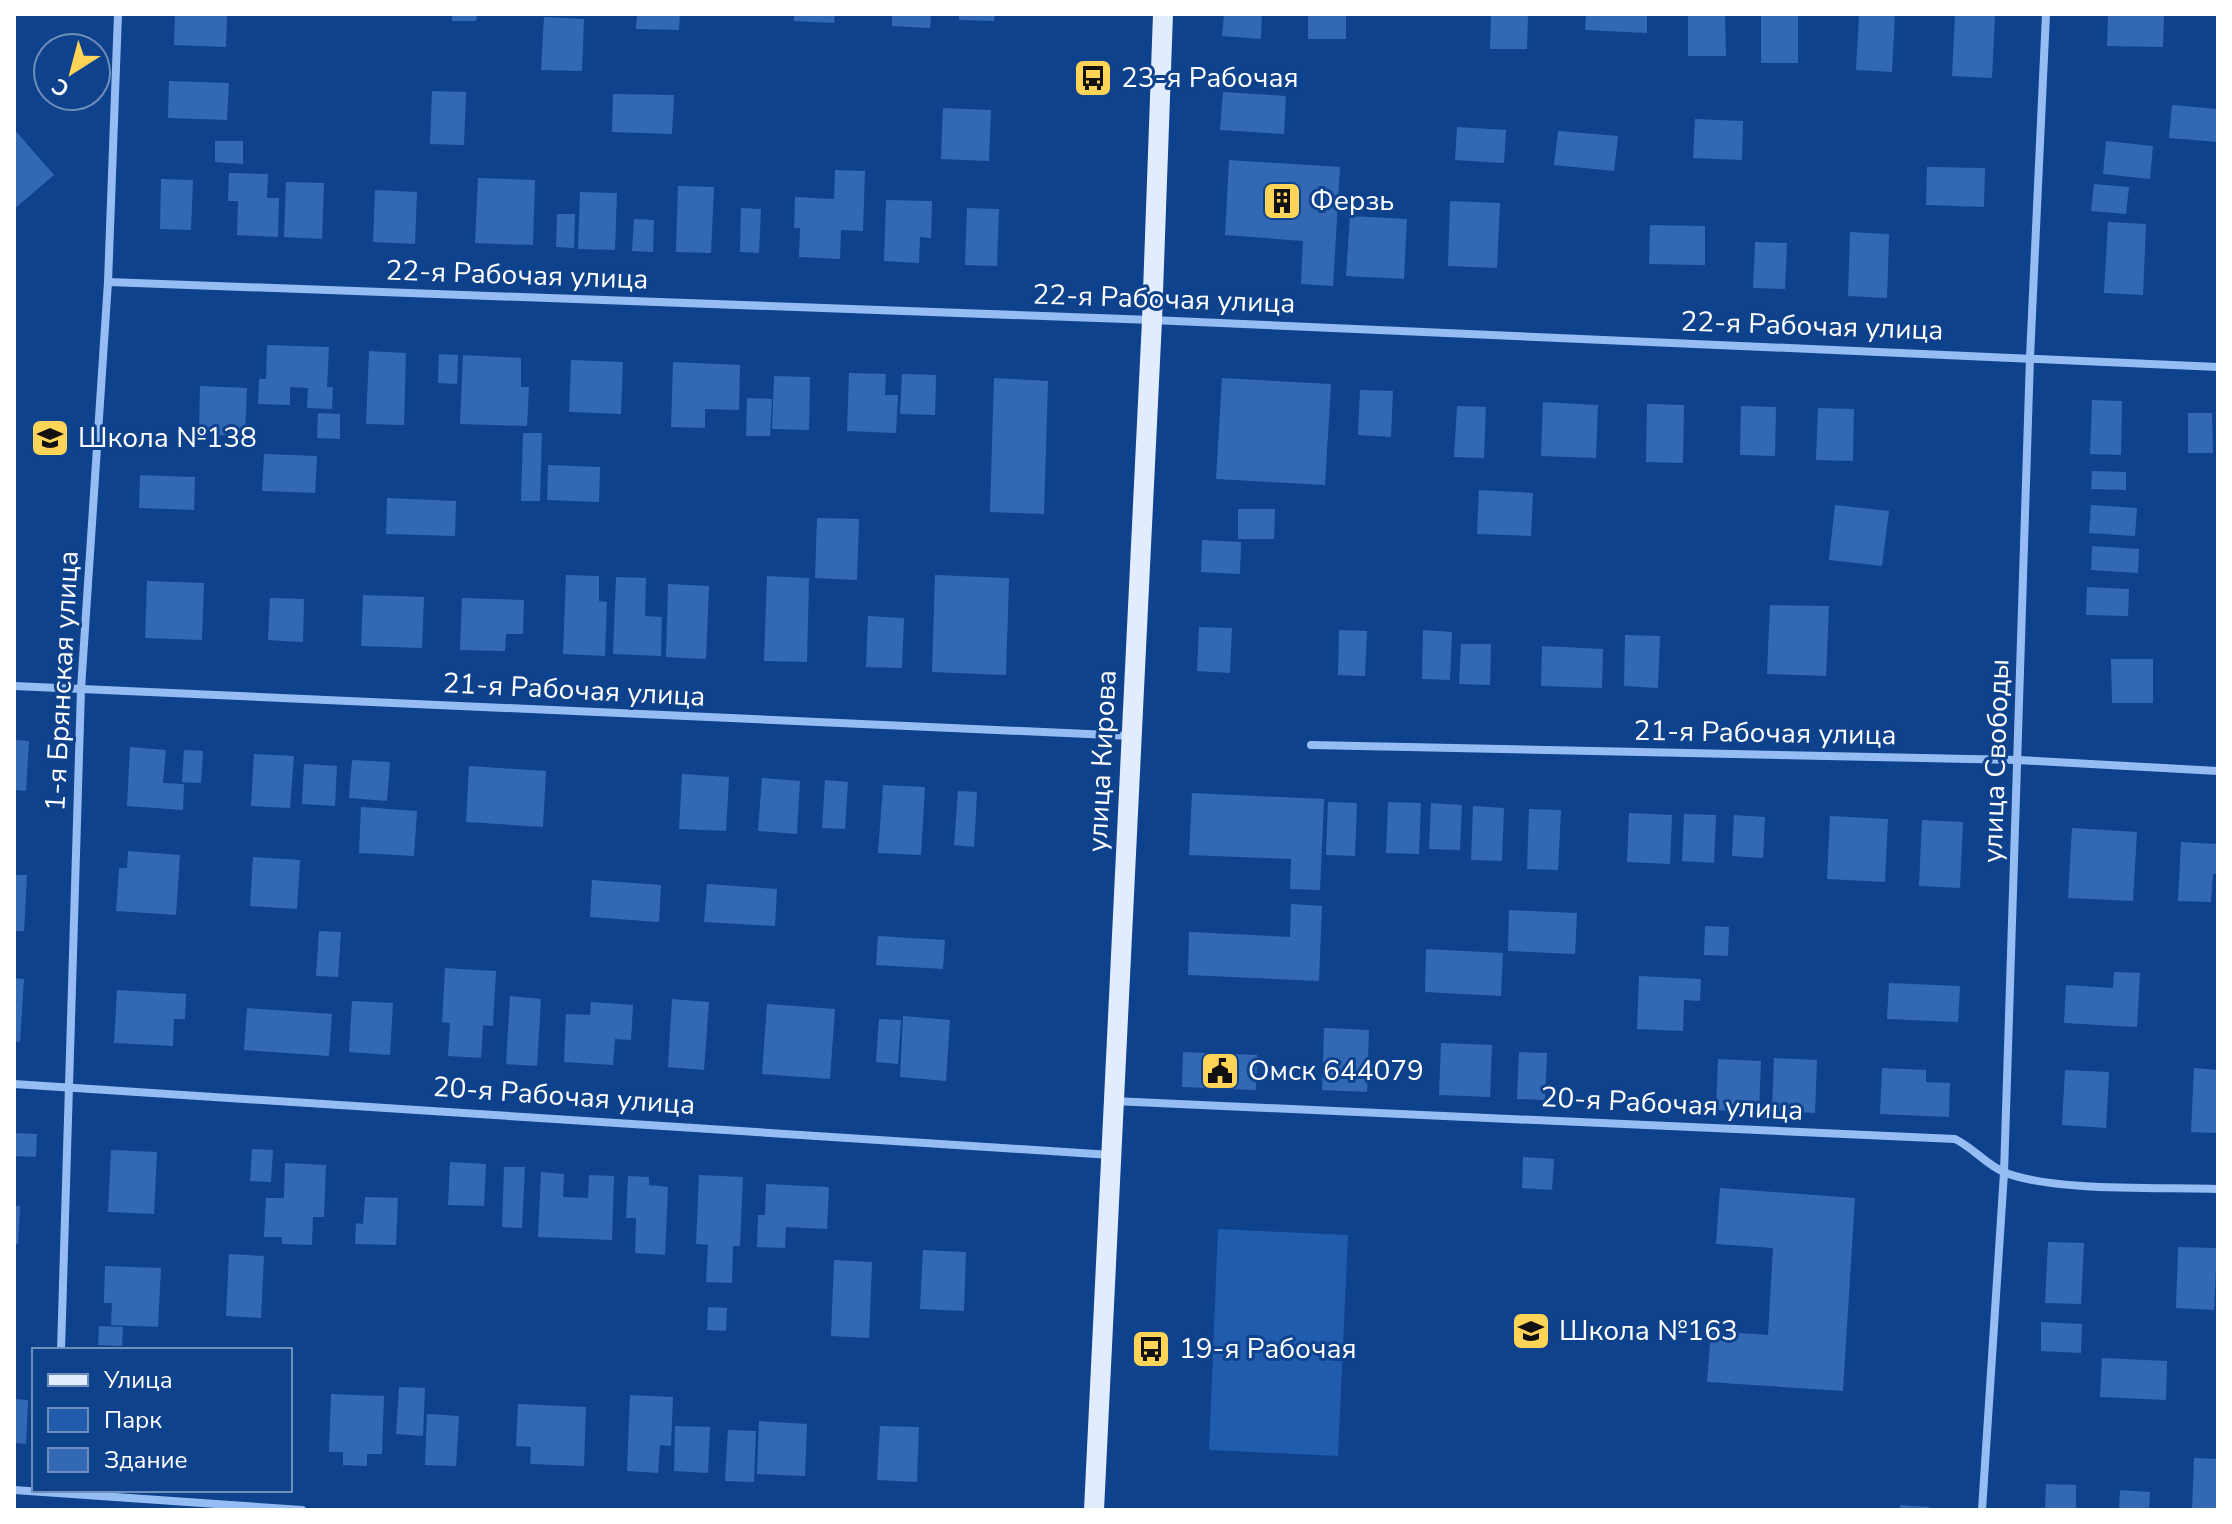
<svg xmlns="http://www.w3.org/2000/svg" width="2232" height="1524" font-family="'Nunito Sans',sans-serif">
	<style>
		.green { fill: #205bac }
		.building { fill: #3369b4 }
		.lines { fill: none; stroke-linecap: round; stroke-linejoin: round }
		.street { stroke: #96bdf3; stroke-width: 8 }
		.primary { stroke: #e1ecff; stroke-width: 20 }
		.labels { text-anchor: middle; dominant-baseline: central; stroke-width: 6; stroke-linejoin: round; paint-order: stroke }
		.poi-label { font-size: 28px; fill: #fff; stroke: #0f428c; text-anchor: start }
		.street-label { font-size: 28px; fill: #fff; stroke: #0f428c }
	</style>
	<rect width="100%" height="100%" fill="#0f428c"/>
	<polygon class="green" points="1218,1229 1348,1235 1338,1456 1209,1450"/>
	<g class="building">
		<polygon points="175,14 227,14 226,47 174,45"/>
		<polygon points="452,14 477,14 476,21 452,21"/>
		<polygon points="637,14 680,14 679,30 636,29"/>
		<polygon points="794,14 835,14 834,23 794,21"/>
		<polygon points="892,14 931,14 930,28 892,26"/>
		<polygon points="959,14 995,14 994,21 959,20"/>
		<polygon points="1224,14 1262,14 1261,39 1222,36"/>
		<rect x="1308" y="14" width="38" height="25"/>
		<polygon points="1491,14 1528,14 1527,49 1490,49"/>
		<polygon points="1586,14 1647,14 1647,33 1585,30"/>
		<polygon points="1688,14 1725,14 1726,56 1688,56"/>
		<rect x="1761" y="14" width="37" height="49"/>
		<polygon points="1859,14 1895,14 1892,72 1856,70"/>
		<polygon points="1955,14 1995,14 1992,78 1952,76"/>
		<polygon points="2108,14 2164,14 2163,47 2107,46"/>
		<polygon points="544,17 584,19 582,71 541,70"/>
		<polygon points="169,81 229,83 227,120 168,118"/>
		<polygon points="432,91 466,92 464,145 430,144"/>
		<polygon points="1223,92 1286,96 1284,134 1220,130"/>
		<polygon points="613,94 674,95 672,134 612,132"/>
		<polygon points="2172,105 2218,109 2218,142 2169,138"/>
		<polygon points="943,108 991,110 989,161 941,159"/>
		<polygon points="1695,119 1743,121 1742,160 1693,158"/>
		<polygon points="1457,127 1506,130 1504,163 1455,160"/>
		<polygon points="14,129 54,175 14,209"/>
		<polygon points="1558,131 1618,136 1614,171 1554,165"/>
		<polygon points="215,141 243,141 243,164 215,162"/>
		<polygon points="2106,141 2153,146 2150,179 2103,174"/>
		<polygon points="1229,160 1340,167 1333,286 1301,284 1303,241 1225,235"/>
		<polygon points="1927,167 1985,168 1984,207 1926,205"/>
		<polygon points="835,170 865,171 863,231 841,230 840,259 799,257 800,228 794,228 795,197 834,199"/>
		<polygon points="229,173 268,174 267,198 279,198 278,237 237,235 238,201 228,201"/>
		<polygon points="478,178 535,180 533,245 475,243"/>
		<polygon points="161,179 193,180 191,230 160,229"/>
		<polygon points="286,182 324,183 322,239 284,237"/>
		<polygon points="2094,184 2129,187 2126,214 2091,211"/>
		<polygon points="678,186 714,187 711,253 676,252"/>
		<polygon points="375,190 417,192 415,244 373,242"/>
		<polygon points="580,192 617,193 615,250 578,249"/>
		<polygon points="886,200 932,201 931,238 920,237 919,263 884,261"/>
		<polygon points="1450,201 1500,203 1497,268 1448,266"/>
		<polygon points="741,208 761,209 759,253 740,252"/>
		<polygon points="967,208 999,209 997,266 965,265"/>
		<polygon points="557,214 575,214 574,248 556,247"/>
		<polygon points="1350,216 1407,219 1404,279 1346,276"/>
		<polygon points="634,219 654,220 653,252 632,251"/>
		<polygon points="2108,222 2146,224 2143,295 2104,293"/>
		<polygon points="1650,225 1705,226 1705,265 1649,264"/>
		<polygon points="1850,232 1889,234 1887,298 1848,296"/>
		<polygon points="1755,242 1787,243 1785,289 1753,288"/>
		<polygon points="267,345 329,347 327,387 333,387 332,409 307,408 308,388 290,387 290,405 258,404 259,379 266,379"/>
		<polygon points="369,351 406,353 404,425 366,424"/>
		<polygon points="439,354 458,355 457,384 438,383"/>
		<polygon points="463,355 521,358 521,387 529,387 527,426 460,424"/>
		<polygon points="571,360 623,362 621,414 569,412"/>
		<polygon points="673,362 740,365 739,410 705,409 705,428 671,427"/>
		<polygon points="849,373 886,374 885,395 898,395 896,433 847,431"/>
		<polygon points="902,374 936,375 935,415 900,414"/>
		<polygon points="774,376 810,377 809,430 772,429"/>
		<polygon points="994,378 1048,381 1044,514 990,512"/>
		<polygon points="1222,378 1331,384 1325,485 1216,479"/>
		<polygon points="200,386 247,388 245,436 199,434"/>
		<polygon points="1360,390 1393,391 1391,437 1358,435"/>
		<polygon points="747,398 772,399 770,436 746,436"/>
		<polygon points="2092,400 2122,401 2121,455 2090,454"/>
		<polygon points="1543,402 1598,405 1596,458 1541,456"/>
		<polygon points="1647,404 1684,405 1683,463 1646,462"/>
		<polygon points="1457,406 1486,407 1484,458 1454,457"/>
		<polygon points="1741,406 1776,407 1775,456 1740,455"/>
		<polygon points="1818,408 1854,409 1853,461 1816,460"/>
		<polygon points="318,413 340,414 340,439 317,438"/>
		<polygon points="2188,413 2212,413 2213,453 2188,453"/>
		<polygon points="523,433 542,433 540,501 521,501"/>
		<polygon points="264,454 317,456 315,493 262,491"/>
		<polygon points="548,465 600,467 599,502 547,500"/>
		<polygon points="2092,471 2126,472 2126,490 2091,489"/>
		<polygon points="140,475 195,477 194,510 139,508"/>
		<polygon points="1479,490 1533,493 1531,536 1477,534"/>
		<polygon points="387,498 456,501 455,536 386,534"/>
		<polygon points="1835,505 1889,511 1882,566 1829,560"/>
		<polygon points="2091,505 2137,508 2135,536 2089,533"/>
		<polygon points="1238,509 1275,509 1274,539 1238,539"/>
		<polygon points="817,518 859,519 857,580 815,578"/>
		<polygon points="1202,540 1241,542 1240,574 1201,572"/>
		<polygon points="2092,546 2139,549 2138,573 2091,570"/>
		<polygon points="566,575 599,576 599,601 607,602 605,656 563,654"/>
		<polygon points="935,575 1009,578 1006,675 932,672"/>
		<polygon points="767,576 809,578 807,662 764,661"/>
		<polygon points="616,577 646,578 645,616 662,617 661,656 613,654"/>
		<polygon points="147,581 204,583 202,640 145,638"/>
		<polygon points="668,584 709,586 706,659 666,657"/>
		<polygon points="2087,587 2129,589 2128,616 2086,615"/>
		<polygon points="363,595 424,597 422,648 361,646"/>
		<polygon points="270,598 304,599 303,642 268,640"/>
		<polygon points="462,598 524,600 523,634 506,634 505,651 460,650"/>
		<polygon points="1770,605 1829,606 1826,676 1767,674"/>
		<polygon points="868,616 904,618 902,668 866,667"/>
		<polygon points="1199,627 1232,628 1230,673 1197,671"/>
		<polygon points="1339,630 1367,631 1365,676 1338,675"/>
		<polygon points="1423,630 1452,632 1450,680 1422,679"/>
		<polygon points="1625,635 1660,636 1658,688 1624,686"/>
		<polygon points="1461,644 1491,644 1490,685 1459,684"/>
		<polygon points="1542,646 1603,649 1602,688 1541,686"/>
		<polygon points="2111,659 2153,659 2153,703 2112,703"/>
		<polygon points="14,740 29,741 26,791 14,790"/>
		<polygon points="130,747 166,750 163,783 184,784 183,810 127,806"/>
		<polygon points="184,750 203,751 201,783 182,782"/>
		<polygon points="254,754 294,756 290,808 251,806"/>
		<polygon points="352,760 390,762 387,801 349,798"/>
		<polygon points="304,764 337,766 335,806 302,804"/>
		<polygon points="469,766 546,771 543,827 466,822"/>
		<polygon points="682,774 729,777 726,831 679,829"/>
		<polygon points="762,778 800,781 797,834 758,831"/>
		<polygon points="825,780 848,782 845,829 822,828"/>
		<polygon points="883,785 925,787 921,855 878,853"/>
		<polygon points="958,791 977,792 974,847 954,845"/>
		<polygon points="1192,793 1324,799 1320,890 1290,889 1291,859 1189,855"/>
		<polygon points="1328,802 1357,803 1355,856 1326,855"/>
		<polygon points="1388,802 1421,803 1419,854 1386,853"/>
		<polygon points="1431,803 1462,805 1460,850 1429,849"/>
		<polygon points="1473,806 1504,808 1502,861 1471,860"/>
		<polygon points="361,807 417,811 414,856 359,853"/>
		<polygon points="1529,809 1561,810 1558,870 1527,869"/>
		<polygon points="1629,813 1672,815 1670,864 1627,862"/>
		<polygon points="1684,814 1716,815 1714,863 1682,861"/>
		<polygon points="1734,815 1765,817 1763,858 1732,856"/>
		<polygon points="1830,816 1888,819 1885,882 1827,879"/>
		<polygon points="1922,820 1963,822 1960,888 1919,886"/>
		<polygon points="2072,828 2137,832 2133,901 2068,898"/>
		<polygon points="2181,842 2218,844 2218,874 2213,874 2211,902 2178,901"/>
		<polygon points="128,851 180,855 176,915 116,911 119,868 127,868"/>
		<polygon points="253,857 300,860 297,909 250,906"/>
		<polygon points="14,875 27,875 24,931 14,931"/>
		<polygon points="592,880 661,885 659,922 590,917"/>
		<polygon points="707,884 777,889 775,926 704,922"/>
		<polygon points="1291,904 1322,906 1319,981 1188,975 1189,932 1290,937"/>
		<polygon points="1509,910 1577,913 1575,954 1508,951"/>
		<polygon points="1705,926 1729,927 1728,956 1704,955"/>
		<polygon points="319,931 341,932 338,977 316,976"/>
		<polygon points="878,936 945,940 943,969 876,965"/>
		<polygon points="1426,949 1503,953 1501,996 1425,992"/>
		<polygon points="445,968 496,971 493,1026 483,1025 481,1058 448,1056 450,1023 442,1022"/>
		<polygon points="2114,972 2140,973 2137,1027 2064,1023 2066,985 2113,988"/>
		<polygon points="1639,976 1701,979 1700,1001 1684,1000 1683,1031 1637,1029"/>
		<polygon points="14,978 24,979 20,1042 14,1041"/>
		<polygon points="1889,983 1960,986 1958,1022 1887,1019"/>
		<polygon points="117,990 186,994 185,1019 174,1019 173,1046 114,1043"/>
		<polygon points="510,996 541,999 537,1066 506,1064"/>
		<polygon points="672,999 709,1002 704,1070 668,1067"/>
		<polygon points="352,1001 393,1003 390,1055 349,1052"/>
		<polygon points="591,1002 633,1005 631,1040 615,1039 613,1065 564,1062 566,1014 590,1015"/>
		<polygon points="767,1004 835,1009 830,1079 762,1074"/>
		<polygon points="247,1008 332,1014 329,1056 244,1050"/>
		<polygon points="903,1016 950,1020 946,1081 900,1077"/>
		<polygon points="879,1019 901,1020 898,1064 876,1062"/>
		<polygon points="1324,1028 1369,1030 1367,1092 1322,1090"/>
		<polygon points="1441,1043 1492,1045 1490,1097 1439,1095"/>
		<polygon points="1183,1052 1257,1055 1256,1090 1182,1087"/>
		<polygon points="1519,1052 1547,1053 1545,1100 1517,1099"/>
		<polygon points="1774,1058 1817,1060 1815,1113 1772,1111"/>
		<polygon points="1718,1059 1761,1061 1759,1112 1716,1110"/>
		<polygon points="1882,1068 1926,1070 1926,1082 1950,1083 1949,1117 1880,1114"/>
		<polygon points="2194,1068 2218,1070 2218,1133 2191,1132"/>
		<polygon points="2065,1070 2109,1072 2106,1128 2062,1125"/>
		<polygon points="14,1133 37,1134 36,1157 14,1156"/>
		<polygon points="252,1149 273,1150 271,1182 250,1181"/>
		<polygon points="111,1150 157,1152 154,1214 108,1212"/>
		<polygon points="1523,1157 1554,1159 1552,1190 1522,1188"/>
		<polygon points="450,1162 486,1164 484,1206 448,1205"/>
		<polygon points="285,1163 326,1165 324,1217 313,1217 312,1245 282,1244 282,1237 264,1237 266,1198 284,1198"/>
		<polygon points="504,1167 525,1167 522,1228 502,1227"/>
		<polygon points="541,1172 564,1174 563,1197 588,1198 589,1175 614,1176 612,1240 538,1237"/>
		<polygon points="699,1175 743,1177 740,1246 733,1246 732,1283 706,1282 708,1245 696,1244"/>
		<polygon points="628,1176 649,1177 649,1185 668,1187 665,1255 635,1253 636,1218 626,1218"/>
		<polygon points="766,1184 829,1187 827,1229 786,1227 785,1248 757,1247 758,1215 765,1215"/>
		<polygon points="1720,1188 1855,1198 1843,1391 1707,1382 1711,1331 1768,1335 1773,1248 1716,1244"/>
		<polygon points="365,1197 398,1198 396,1245 355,1244 356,1223 363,1224"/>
		<polygon points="14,1206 20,1206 18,1244 14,1244"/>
		<polygon points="2048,1242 2084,1243 2081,1304 2045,1303"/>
		<polygon points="2178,1247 2217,1248 2214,1310 2176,1308"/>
		<polygon points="923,1250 966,1252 964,1311 920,1309"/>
		<polygon points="229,1254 264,1256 261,1318 226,1316"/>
		<polygon points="834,1260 872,1262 869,1338 831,1336"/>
		<polygon points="105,1266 161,1268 158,1327 111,1325 112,1303 104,1303"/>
		<polygon points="708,1307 727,1308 726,1331 707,1330"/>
		<polygon points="2041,1322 2082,1324 2081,1353 2041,1351"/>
		<polygon points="99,1326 123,1327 122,1346 98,1345"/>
		<polygon points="2102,1358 2167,1361 2166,1400 2100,1397"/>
		<polygon points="399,1387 425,1388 423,1436 396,1434"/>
		<polygon points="331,1394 384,1396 382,1454 367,1454 367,1466 343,1465 343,1452 329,1452"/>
		<polygon points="630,1395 673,1397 671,1446 660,1445 658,1473 627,1471"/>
		<polygon points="14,1399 28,1400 26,1444 14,1443"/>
		<polygon points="518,1404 586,1407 584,1466 530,1464 531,1447 516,1446"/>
		<polygon points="427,1414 459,1416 456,1466 425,1465"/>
		<polygon points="759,1421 807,1424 805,1476 757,1474"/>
		<polygon points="675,1426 710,1427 708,1473 674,1471"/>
		<polygon points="880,1426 919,1427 917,1482 877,1480"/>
		<polygon points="728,1430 756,1431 754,1482 725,1481"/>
		<polygon points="2194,1458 2218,1459 2218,1510 2192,1510"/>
		<polygon points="2046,1484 2076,1485 2076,1510 2045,1510"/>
		<polygon points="2120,1490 2150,1492 2149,1510 2119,1510"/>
		<polygon points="1900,1505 1929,1507 1929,1510 1900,1510"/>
	</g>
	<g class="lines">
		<g class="street">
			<polyline points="108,282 1152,320 2218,367"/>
			<polyline points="14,686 1132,736"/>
			<polyline points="1311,745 2018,760 2218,771"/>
			<polyline points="14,1084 1111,1155"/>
			<path d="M1113,1101L1955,1139C1974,1148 1987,1166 2006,1173C2056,1192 2161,1187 2218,1189"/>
			<polyline points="61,1350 81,689 108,282 118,14"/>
			<polyline points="14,1490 302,1510"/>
			<polyline points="1982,1510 2004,1173 2030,357 2046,14"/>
		</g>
		<polyline class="primary" points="1094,1510 1152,320 1163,14"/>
	</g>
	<defs>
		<symbol id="bus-square" viewBox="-11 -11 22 22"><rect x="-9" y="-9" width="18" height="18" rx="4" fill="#ffd457" stroke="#0f428c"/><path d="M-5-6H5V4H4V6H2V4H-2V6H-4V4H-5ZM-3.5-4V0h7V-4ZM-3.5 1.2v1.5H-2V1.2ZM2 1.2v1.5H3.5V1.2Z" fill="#111"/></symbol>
		<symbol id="building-square" viewBox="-11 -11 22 22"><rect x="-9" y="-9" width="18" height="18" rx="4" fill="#ffd457" stroke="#0f428c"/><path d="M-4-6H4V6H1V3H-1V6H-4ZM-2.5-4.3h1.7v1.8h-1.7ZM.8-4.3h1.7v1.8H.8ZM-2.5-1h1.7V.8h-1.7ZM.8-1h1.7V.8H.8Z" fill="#111"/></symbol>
		<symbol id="school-square" viewBox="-11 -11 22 22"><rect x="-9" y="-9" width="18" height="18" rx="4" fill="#ffd457" stroke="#0f428c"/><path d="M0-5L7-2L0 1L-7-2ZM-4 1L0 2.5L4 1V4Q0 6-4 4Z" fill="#111"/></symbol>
		<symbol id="civic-square" viewBox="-11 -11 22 22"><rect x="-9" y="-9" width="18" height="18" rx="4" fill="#ffd457" stroke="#0f428c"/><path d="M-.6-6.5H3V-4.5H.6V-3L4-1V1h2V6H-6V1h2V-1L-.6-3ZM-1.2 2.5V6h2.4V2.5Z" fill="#111"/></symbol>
	</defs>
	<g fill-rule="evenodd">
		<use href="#bus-square" x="1071" y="56" width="44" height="44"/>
		<use href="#building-square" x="1260" y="179" width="44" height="44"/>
		<use href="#school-square" x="28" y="416" width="44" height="44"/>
		<use href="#civic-square" x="1198" y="1049" width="44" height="44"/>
		<use href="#school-square" x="1509" y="1309" width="44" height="44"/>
		<use href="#bus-square" x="1129" y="1327" width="44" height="44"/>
	</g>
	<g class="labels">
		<g class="poi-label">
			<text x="1121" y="78">23-я Рабочая</text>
			<text x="1310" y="201">Ферзь</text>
			<text x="78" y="438">Школа №138</text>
			<text x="1248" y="1071">Омск 644079</text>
			<text x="1559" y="1331">Школа №163</text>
			<text x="1179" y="1349">19-я Рабочая</text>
		</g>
		<g class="street-label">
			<text transform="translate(517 275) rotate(2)">22-я Рабочая улица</text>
			<text transform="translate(1164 299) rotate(2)">22-я Рабочая улица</text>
			<text transform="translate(1812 326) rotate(2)">22-я Рабочая улица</text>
			<text transform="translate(62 681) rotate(-87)">1-я Брянская улица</text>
			<text transform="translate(574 690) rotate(3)">21-я Рабочая улица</text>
			<text transform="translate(1765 733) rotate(1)">21-я Рабочая улица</text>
			<text transform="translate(1102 761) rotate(-87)">улица Кирова</text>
			<text transform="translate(1996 761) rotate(-88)">улица Свободы</text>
			<text transform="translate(564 1096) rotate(4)">20-я Рабочая улица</text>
			<text transform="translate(1672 1104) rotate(3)">20-я Рабочая улица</text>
		</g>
	</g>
	<rect width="2232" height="1524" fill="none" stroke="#ffffff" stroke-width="32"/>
	<rect x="32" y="1348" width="260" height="144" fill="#0f428c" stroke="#6f8eba" stroke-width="2"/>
	<rect x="48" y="1374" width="40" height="12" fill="#e1ecff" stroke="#6f8eba" stroke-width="2"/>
	<text x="104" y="1388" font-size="24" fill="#ffffff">Улица</text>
	<rect x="48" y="1408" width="40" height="24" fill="#205bac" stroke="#6f8eba" stroke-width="2"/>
	<text x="104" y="1428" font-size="24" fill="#ffffff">Парк</text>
	<rect x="48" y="1448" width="40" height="24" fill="#3369b4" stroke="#6f8eba" stroke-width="2"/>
	<text x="104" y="1468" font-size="24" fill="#ffffff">Здание</text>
	<g transform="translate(72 72) rotate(216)"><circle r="38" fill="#0f428c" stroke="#6f8eba" stroke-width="2"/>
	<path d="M0-6L14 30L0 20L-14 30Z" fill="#ffd457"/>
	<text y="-12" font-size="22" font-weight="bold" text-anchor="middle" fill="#ffffff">С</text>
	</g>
</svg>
